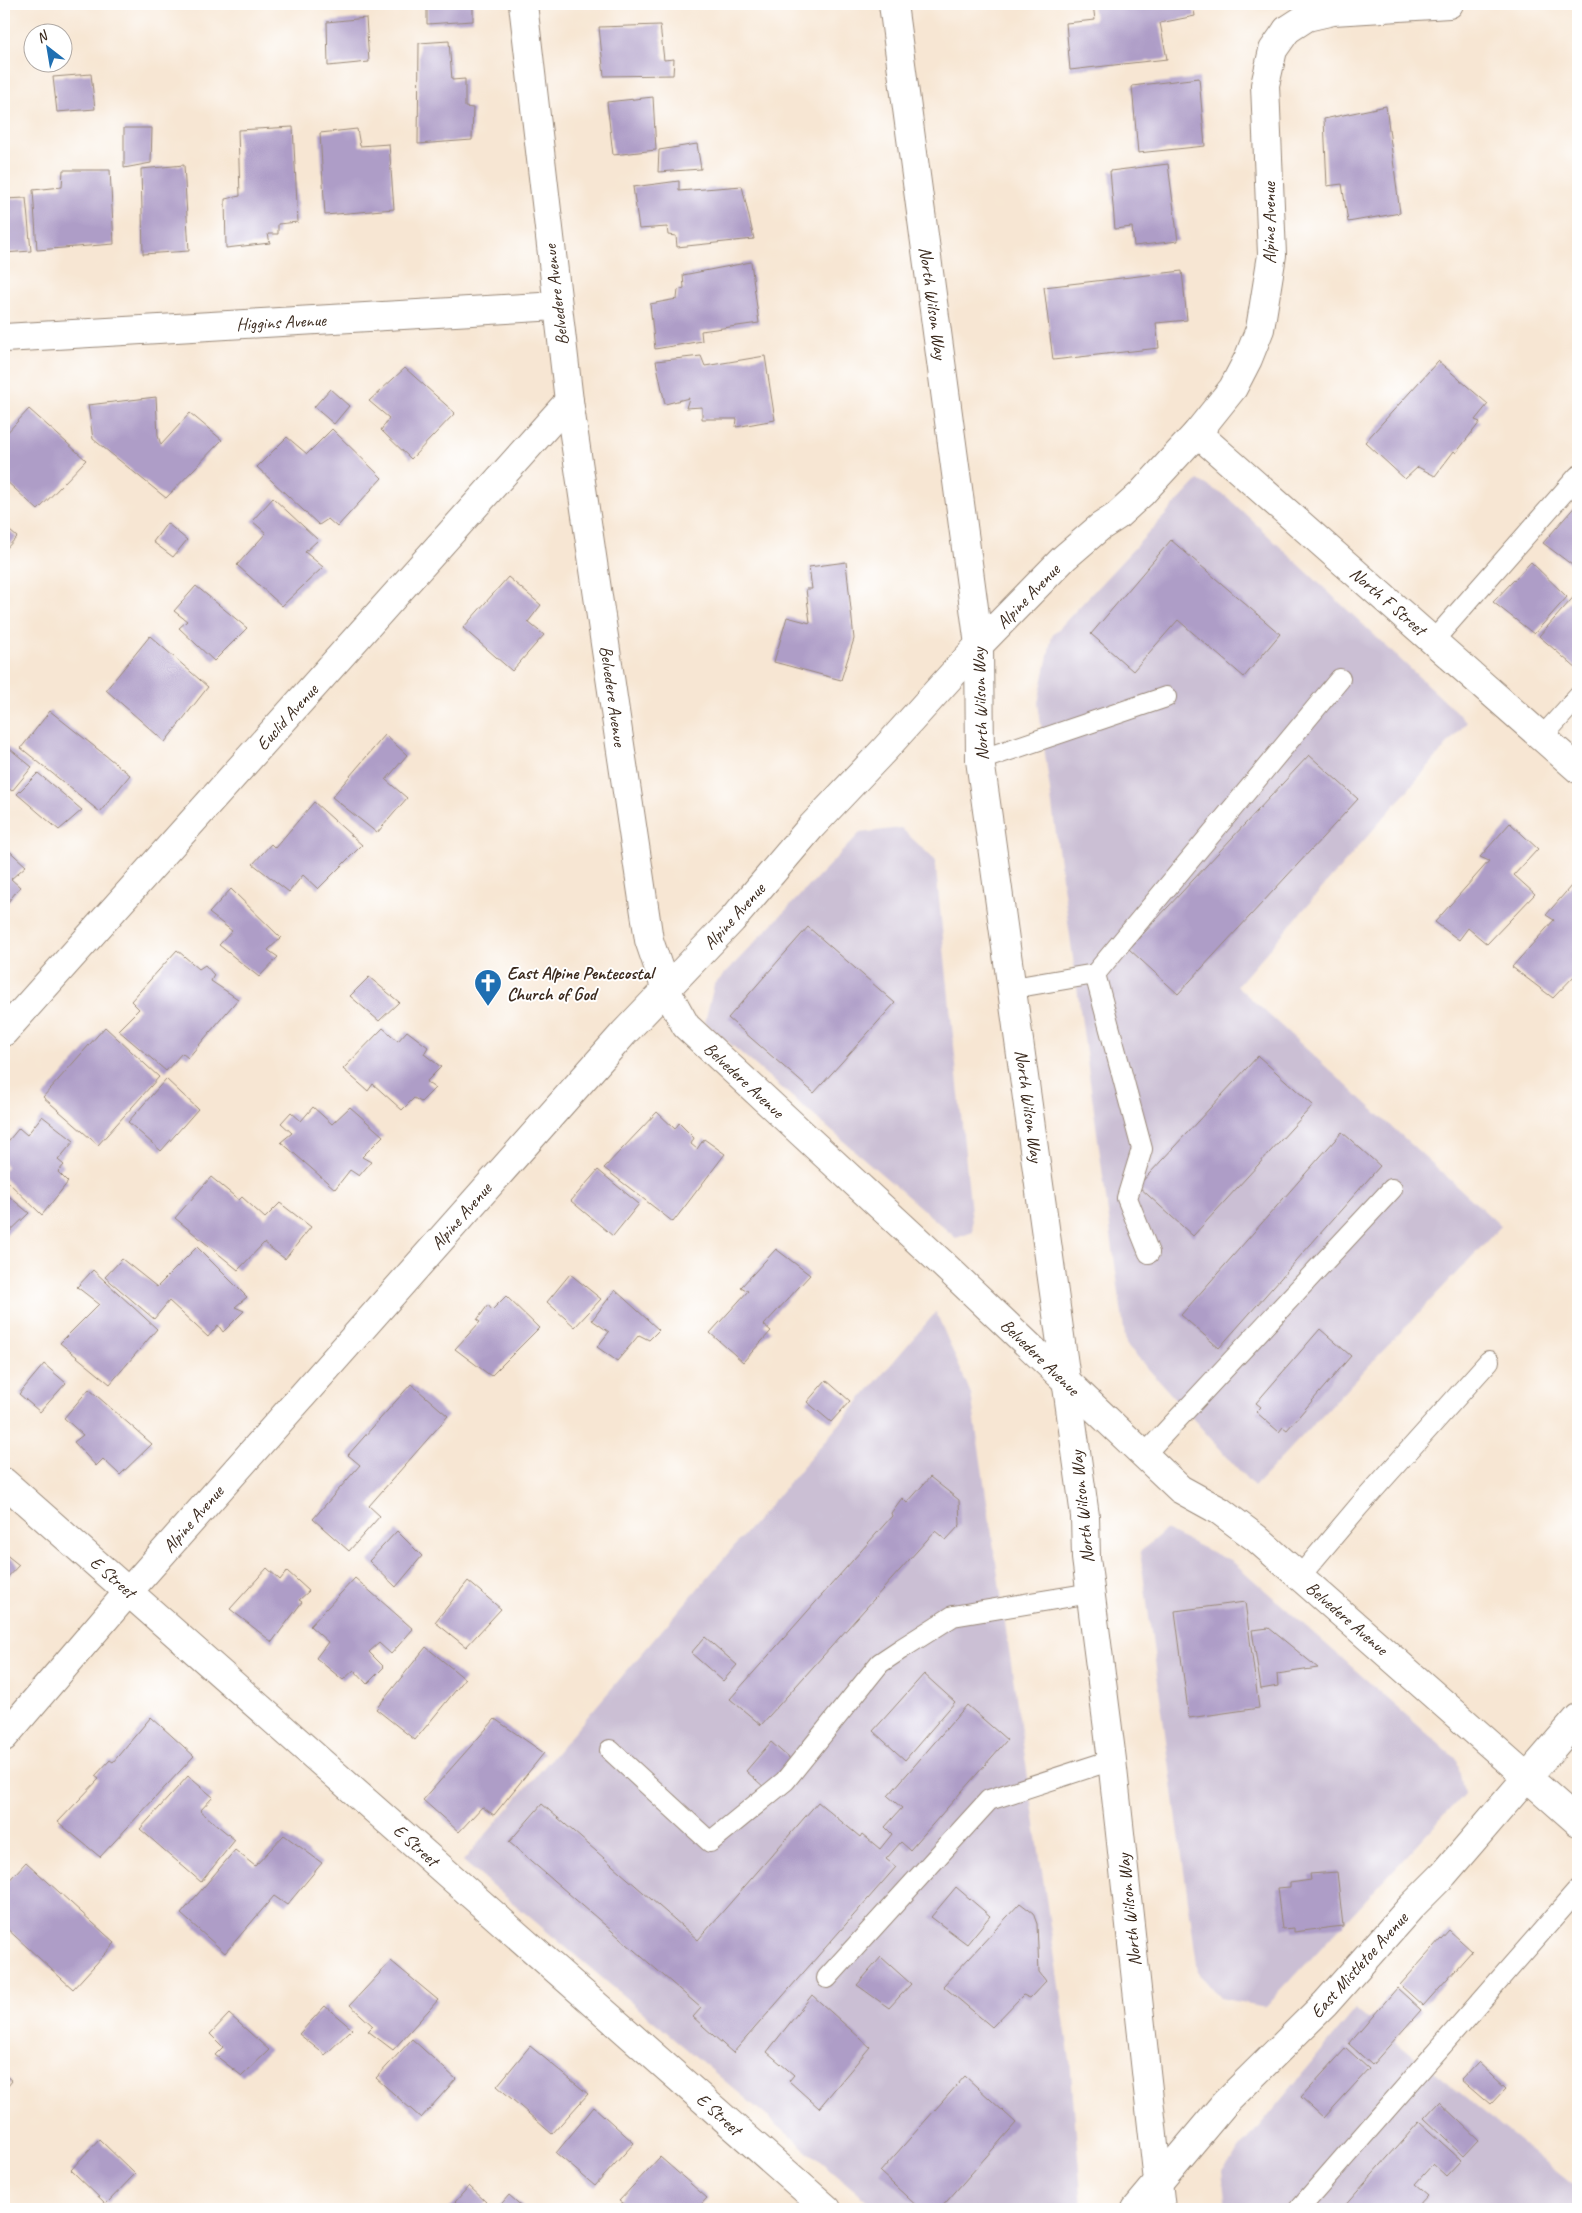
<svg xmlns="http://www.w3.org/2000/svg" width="1582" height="2213" font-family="Caveat,sans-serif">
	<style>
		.industrial { fill: #cbbfd4 }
		.building { fill: #ae9dc7 }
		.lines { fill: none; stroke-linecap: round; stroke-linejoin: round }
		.lane-casing { stroke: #998878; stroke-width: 22 }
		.street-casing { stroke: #998878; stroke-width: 30 }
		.secondary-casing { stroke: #998878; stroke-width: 30 }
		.lane { stroke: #fff; stroke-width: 20 }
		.street { stroke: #fff; stroke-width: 28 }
		.secondary { stroke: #fff; stroke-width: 28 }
		.labels { text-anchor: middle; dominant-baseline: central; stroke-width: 4; stroke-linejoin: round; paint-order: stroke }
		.street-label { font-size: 18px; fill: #3b2a1e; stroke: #fff }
		.poi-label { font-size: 18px; font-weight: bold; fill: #3b2a1e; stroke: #fff; text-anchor: start }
	</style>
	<rect width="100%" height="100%" fill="#fff"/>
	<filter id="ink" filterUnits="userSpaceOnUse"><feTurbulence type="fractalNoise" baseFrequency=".02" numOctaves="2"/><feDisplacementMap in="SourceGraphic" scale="10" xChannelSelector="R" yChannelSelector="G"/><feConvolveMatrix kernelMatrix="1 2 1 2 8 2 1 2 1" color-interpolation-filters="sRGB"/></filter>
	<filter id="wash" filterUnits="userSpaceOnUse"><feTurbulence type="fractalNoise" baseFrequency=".0096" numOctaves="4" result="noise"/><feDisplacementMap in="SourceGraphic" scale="20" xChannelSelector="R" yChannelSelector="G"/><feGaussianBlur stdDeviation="1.12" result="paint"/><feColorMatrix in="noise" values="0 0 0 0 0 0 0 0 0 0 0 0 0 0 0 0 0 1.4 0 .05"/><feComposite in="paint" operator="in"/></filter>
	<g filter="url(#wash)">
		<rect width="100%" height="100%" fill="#f7e6d3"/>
		<g class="industrial">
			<polygon points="1198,480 1227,497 1467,722 1237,986 1501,1226 1254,1487 1126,1344 1038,703 1052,636"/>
			<polygon points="901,828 935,860 973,1232 956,1238 705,1022 714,985 860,833"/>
			<polygon points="936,1312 971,1394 1070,2060 1082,2207 1080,2209 877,2209 463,1861"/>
			<polygon points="1165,1530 1233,1562 1457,1760 1464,1794 1266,2007 1220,1998 1198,1972 1140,1552"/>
			<polygon points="1356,2009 1578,2188 1578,2209 1226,2209 1222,2171"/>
		</g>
		<g id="blocks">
			<g class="building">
				<polygon points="427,4 473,4 473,21 427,24"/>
				<polygon points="1093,4 1193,4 1195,16 1160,23 1167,59 1070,70 1066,23 1095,20"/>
				<polygon points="366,18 369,62 328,66 327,22"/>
				<polygon points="660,25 664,60 674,59 673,75 604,76 599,27"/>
				<polygon points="449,41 452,80 465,79 465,107 473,108 472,140 418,144 419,43"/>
				<polygon points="91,74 95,109 57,112 53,77"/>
				<polygon points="1199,78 1205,146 1138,153 1132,86"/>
				<polygon points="653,97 656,150 613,155 607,102"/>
				<polygon points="1386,106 1400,213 1348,222 1342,184 1327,186 1324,119"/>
				<polygon points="293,127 298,222 278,224 278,234 268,234 270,243 226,248 225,199 240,196 238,130"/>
				<polygon points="124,128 152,128 151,163 124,168"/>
				<polygon points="357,129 360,146 389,144 394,209 325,215 320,133"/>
				<polygon points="697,144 701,169 658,172 659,150"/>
				<polygon points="1168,164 1178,241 1134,246 1132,227 1115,229 1110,171"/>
				<polygon points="184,165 189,251 143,254 141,169"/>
				<polygon points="63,170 110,170 114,244 37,250 33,190 62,187"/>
				<polygon points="679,181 679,191 742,186 754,239 677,247 676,236 668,235 667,227 639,229 633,187"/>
				<polygon points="26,198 31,251 4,253 4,199"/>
				<polygon points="751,262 759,323 701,331 702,341 655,349 650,304 677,299 678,290 684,288 683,275"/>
				<polygon points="1182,271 1187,320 1156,323 1159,348 1053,360 1044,287"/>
				<polygon points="701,356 705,366 765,356 775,420 736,427 737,419 702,419 702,407 686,408 689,398 665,404 656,361"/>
				<polygon points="1438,361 1488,404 1475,420 1480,422 1456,453 1454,451 1435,476 1418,467 1405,479 1365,442"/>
				<polygon points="405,368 455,413 411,459 381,430 389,418 369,401"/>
				<polygon points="330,389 349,406 334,424 314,407"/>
				<polygon points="156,397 158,436 161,445 190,413 222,440 166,498 93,439 88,405"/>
				<polygon points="29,409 86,460 38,510 4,479 4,436"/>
				<polygon points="332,429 382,478 337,527 328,519 319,525 257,467 287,437 307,454"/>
				<polygon points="273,498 318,540 305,552 323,567 282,606 237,565 266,533 252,521"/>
				<polygon points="1578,503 1578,565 1576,568 1543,543"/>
				<polygon points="167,523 187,540 173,557 153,542"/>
				<polygon points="4,526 17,537 4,551"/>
				<polygon points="1171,540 1280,634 1244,677 1178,620 1133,671 1091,634"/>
				<polygon points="846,562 854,639 841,680 774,662 787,617 810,623 806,589 812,589 809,567"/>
				<polygon points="1531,562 1567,597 1534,634 1493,602"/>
				<polygon points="508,577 541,605 528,622 544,635 512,671 463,628"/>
				<polygon points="196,586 247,628 214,661 179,628 187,621 174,611"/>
				<polygon points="1578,592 1578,670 1539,636"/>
				<polygon points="150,636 208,687 165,742 106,690"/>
				<polygon points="50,711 130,775 100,812 21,748"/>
				<polygon points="385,735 407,755 386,780 407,798 377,833 332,797"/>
				<polygon points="4,744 32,767 12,791 4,785"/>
				<polygon points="1309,755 1358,799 1178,994 1129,949"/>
				<polygon points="38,773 82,810 59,830 17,794"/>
				<polygon points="314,802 362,845 318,889 303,875 289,892 253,864 271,844 275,848"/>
				<polygon points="1510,823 1538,849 1514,875 1535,894 1487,944 1468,928 1459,940 1435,922 1489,861 1480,857"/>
				<polygon points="4,846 26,866 11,879 20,887 4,907"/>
				<polygon points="1578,878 1578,972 1553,998 1512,967 1554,920 1546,915"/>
				<polygon points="231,889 281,938 268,950 278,957 259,977 219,945 232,931 209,913"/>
				<polygon points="808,927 895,1003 814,1093 728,1018"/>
				<polygon points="177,950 199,969 205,965 214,975 211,981 238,999 188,1058 182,1053 166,1071 118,1030 139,1009 131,1001"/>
				<polygon points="369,977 399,1002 379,1021 350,996"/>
				<polygon points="105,1027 159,1077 98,1145 43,1097"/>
				<polygon points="383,1028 398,1041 407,1031 428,1047 424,1054 441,1067 426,1082 435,1088 421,1102 414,1098 402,1110 373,1084 368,1091 343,1069"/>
				<polygon points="1258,1056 1313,1105 1193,1236 1138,1186"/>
				<polygon points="166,1079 198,1109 161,1151 128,1122"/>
				<polygon points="313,1107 332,1124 350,1107 383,1136 362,1157 371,1162 359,1176 350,1170 335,1189 281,1142 292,1133 281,1123 291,1112 301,1121"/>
				<polygon points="657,1112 675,1129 679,1123 694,1138 691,1144 697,1149 704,1139 725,1154 673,1222 604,1168"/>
				<polygon points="42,1116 74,1141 58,1160 64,1165 58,1172 68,1182 42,1215 4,1178 4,1171 7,1167 4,1164 4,1146 19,1128 27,1135"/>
				<polygon points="1342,1132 1380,1166 1219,1348 1181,1315"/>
				<polygon points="598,1170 639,1204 613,1236 571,1201"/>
				<polygon points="211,1177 239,1200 242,1197 265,1218 280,1203 311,1227 285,1259 264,1243 238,1270 175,1218"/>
				<polygon points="4,1192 29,1213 4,1237"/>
				<polygon points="197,1247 247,1297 235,1307 244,1311 223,1332 218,1325 208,1337 169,1301 154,1319 105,1277 122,1259 157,1287"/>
				<polygon points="776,1249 810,1275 764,1325 771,1331 743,1362 710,1333 748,1291 741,1287"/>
				<polygon points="93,1270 157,1329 110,1384 60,1343 99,1304 77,1287"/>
				<polygon points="570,1274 601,1299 575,1327 547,1302"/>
				<polygon points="615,1290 659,1330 649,1340 639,1335 617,1361 597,1347 609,1332 592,1320"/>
				<polygon points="506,1296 539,1328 491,1376 455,1349 480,1322 477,1320 488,1305 492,1310"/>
				<polygon points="1320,1329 1351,1356 1287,1430 1283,1427 1279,1432 1256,1412 1261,1407 1256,1403"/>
				<polygon points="44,1364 66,1383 40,1412 19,1394"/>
				<polygon points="826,1380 850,1401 831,1422 807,1402"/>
				<polygon points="411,1384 448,1416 369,1506 380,1516 349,1551 313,1519 360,1465 348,1455"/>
				<polygon points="89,1389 152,1444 120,1475 103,1459 96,1466 74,1442 83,1435 64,1418"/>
				<polygon points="930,1477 959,1500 960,1525 946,1540 935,1531 761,1725 730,1699 892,1516 891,1513 902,1498 907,1503"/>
				<polygon points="397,1531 422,1556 396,1587 369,1561"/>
				<polygon points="4,1553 19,1565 4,1581"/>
				<polygon points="267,1568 280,1580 287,1571 309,1591 299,1600 302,1602 272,1642 230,1609"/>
				<polygon points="355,1578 413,1629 391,1654 379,1643 369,1652 384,1667 367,1684 354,1670 343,1680 316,1658 328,1642 310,1626"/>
				<polygon points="468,1581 501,1609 466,1647 435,1622"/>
				<polygon points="1245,1602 1259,1708 1189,1718 1175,1611"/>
				<polygon points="1269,1628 1318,1668 1277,1674 1278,1686 1261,1689 1252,1630"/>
				<polygon points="705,1637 737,1665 723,1681 691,1653"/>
				<polygon points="426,1647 465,1679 415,1740 376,1709"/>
				<polygon points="924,1674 955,1702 905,1760 873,1731"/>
				<polygon points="967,1705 1007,1740 910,1850 901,1842 886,1859 896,1867 733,2053 693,2017 701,2008 509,1842 542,1804 698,1940 818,1802 860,1837 862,1834 880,1849 892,1834 885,1827 902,1808 888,1796"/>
				<polygon points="151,1717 194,1756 100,1857 58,1822 99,1779 95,1776 110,1760 113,1762"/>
				<polygon points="495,1719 544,1753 494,1815 482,1807 459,1832 423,1800"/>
				<polygon points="771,1742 790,1759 765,1788 746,1771"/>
				<polygon points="188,1776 213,1797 200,1811 235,1840 201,1882 140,1829"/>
				<polygon points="284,1835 322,1863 287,1905 274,1896 225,1953 181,1914 235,1850 255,1866"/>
				<polygon points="26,1862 115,1943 73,1989 4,1926 4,1886"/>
				<polygon points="1337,1872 1343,1926 1294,1932 1294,1928 1282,1929 1277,1888 1290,1887 1290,1883 1311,1880 1310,1874"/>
				<polygon points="956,1887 990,1916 967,1944 931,1917"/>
				<polygon points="1020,1903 1033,1913 1037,1924 1039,1972 1046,1981 1030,1998 1023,1995 992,2027 943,1986"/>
				<polygon points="1449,1930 1472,1951 1423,2006 1400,1985"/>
				<polygon points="881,1957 911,1984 889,2008 857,1985"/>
				<polygon points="391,1961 438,2000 393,2050 368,2031 373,2026 350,2005"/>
				<polygon points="1397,1988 1421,2010 1372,2065 1349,2044"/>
				<polygon points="812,1995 870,2047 819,2108 789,2081 794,2075 767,2052"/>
				<polygon points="325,2006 352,2029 325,2055 299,2034"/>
				<polygon points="229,2014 269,2050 242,2076 215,2055 223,2047 210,2034"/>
				<polygon points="412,2039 456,2079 421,2118 376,2078"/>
				<polygon points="530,2046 588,2094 552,2134 497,2086"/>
				<polygon points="1346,2048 1369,2069 1324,2118 1301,2097"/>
				<polygon points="1478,2062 1506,2088 1490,2105 1461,2080"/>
				<polygon points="4,2074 12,2081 4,2091"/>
				<polygon points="965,2076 1016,2123 940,2209 920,2209 880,2172"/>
				<polygon points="1439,2102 1479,2140 1464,2156 1424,2118"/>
				<polygon points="594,2107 634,2143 595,2186 556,2153"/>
				<polygon points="1419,2122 1461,2160 1446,2176 1433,2164 1415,2184 1428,2195 1415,2209 1342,2209"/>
				<polygon points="99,2139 135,2174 106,2204 71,2170"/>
				<polygon points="660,2157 707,2198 697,2209 631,2209 619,2201"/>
				<polygon points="469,2186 486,2202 481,2209 449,2209"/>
				<polygon points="509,2195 525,2209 497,2209"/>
			</g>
		</g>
	</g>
	<g filter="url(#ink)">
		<use href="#blocks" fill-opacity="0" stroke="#998878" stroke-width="1"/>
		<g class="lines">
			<defs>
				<g id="lane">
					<polyline points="1433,641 1578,476"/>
					<polyline points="1542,737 1578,697"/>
					<polyline points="980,760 1166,697"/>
					<polyline points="1095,974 1340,679"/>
					<polyline points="1013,988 1095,974 1142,1149 1127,1198 1149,1253"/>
					<polyline points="1144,1455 1392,1189"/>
					<polyline points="1300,1576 1359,1506 1489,1361"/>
					<polyline points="610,1750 710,1842 785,1781 880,1663 901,1649 953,1616 1091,1593"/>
					<polyline points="827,1978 989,1800 1112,1760"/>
					<polyline points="1299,2209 1578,1890"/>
				</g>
				<g id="street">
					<polyline points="523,4 569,401 649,940 666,990 686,1026 945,1266 1180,1489 1220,1511 1256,1538 1578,1822"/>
					<polyline points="1287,30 1307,17 1333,11 1449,4"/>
					<polyline points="4,338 557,306"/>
					<polyline points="1197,433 1578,769"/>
					<polyline points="4,1032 569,401"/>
					<polyline points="4,1482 827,2209"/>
					<polyline points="1136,2209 1225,2103 1325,2004 1411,1907 1444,1874 1578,1718"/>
				</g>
				<g id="secondary">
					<polyline points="893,4 979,645 980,760 1085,1516 1086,1558 1112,1760 1161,2209"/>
					<polyline points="4,1737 129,1591 624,1033 732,920 811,827 885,749 979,645 1064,558 1100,527 1117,516 1141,494 1197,433 1233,388 1248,359 1260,329 1272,255 1265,85 1273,50 1287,30"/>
				</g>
			</defs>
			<use href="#lane" class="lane-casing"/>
			<use href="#street" class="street-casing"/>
			<use href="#secondary" class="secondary-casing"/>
			<use href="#lane" class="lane"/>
			<use href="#street" class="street"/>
			<use href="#secondary" class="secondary"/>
		</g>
	</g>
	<defs>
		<symbol id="church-pin" viewBox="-11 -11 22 30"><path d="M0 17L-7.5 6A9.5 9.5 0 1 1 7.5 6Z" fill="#1f6fb2" stroke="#fff"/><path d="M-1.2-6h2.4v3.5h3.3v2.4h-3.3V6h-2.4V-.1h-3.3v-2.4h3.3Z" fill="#fff"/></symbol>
	</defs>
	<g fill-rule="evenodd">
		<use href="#church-pin" x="472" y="967" width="32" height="43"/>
	</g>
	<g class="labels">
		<g class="street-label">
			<text transform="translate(1269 223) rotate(-90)">Alpine Avenue</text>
			<text transform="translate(556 295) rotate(-97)">Belvedere Avenue</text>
			<text transform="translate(933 303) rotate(82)">North Wilson Way</text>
			<text transform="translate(281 322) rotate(-3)">Higgins Avenue</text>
			<text transform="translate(1028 596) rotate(-46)">Alpine Avenue</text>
			<text transform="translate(1388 601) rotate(41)">North F Street</text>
			<text transform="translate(613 696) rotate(82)">Belvedere Avenue</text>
			<text transform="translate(980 704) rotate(-92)">North Wilson Way</text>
			<text transform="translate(287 717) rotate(-48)">Euclid Avenue</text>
			<text transform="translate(734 916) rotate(-48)">Alpine Avenue</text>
			<text transform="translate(744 1080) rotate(43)">Belvedere Avenue</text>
			<text transform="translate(1029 1106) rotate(82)">North Wilson Way</text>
			<text transform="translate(461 1216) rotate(-49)">Alpine Avenue</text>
			<text transform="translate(1040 1357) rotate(44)">Belvedere Avenue</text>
			<text transform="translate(1082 1507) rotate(-96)">North Wilson Way</text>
			<text transform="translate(193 1519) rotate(-49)">Alpine Avenue</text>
			<text transform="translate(113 1577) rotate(41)">E Street</text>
			<text transform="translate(1347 1618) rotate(41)">Belvedere Avenue</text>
			<text transform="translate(416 1845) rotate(42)">E Street</text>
			<text transform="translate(1129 1910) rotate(-96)">North Wilson Way</text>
			<text transform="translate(1359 1965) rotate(-48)">East Mistletoe Avenue</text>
			<text transform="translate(719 2114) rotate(42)">E Street</text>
		</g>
		<g class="poi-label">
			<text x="507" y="973">East Alpine Pentecostal<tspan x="507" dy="21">Church of God</tspan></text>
		</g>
	</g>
	<rect width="1582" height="2213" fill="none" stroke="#fff" stroke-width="20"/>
	<g transform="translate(48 48) rotate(329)"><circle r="24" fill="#ffffff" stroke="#b1aaa5"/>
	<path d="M0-4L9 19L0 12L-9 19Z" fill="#1f6fb2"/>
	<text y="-8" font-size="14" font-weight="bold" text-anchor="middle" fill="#3b2a1e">N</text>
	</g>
</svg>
